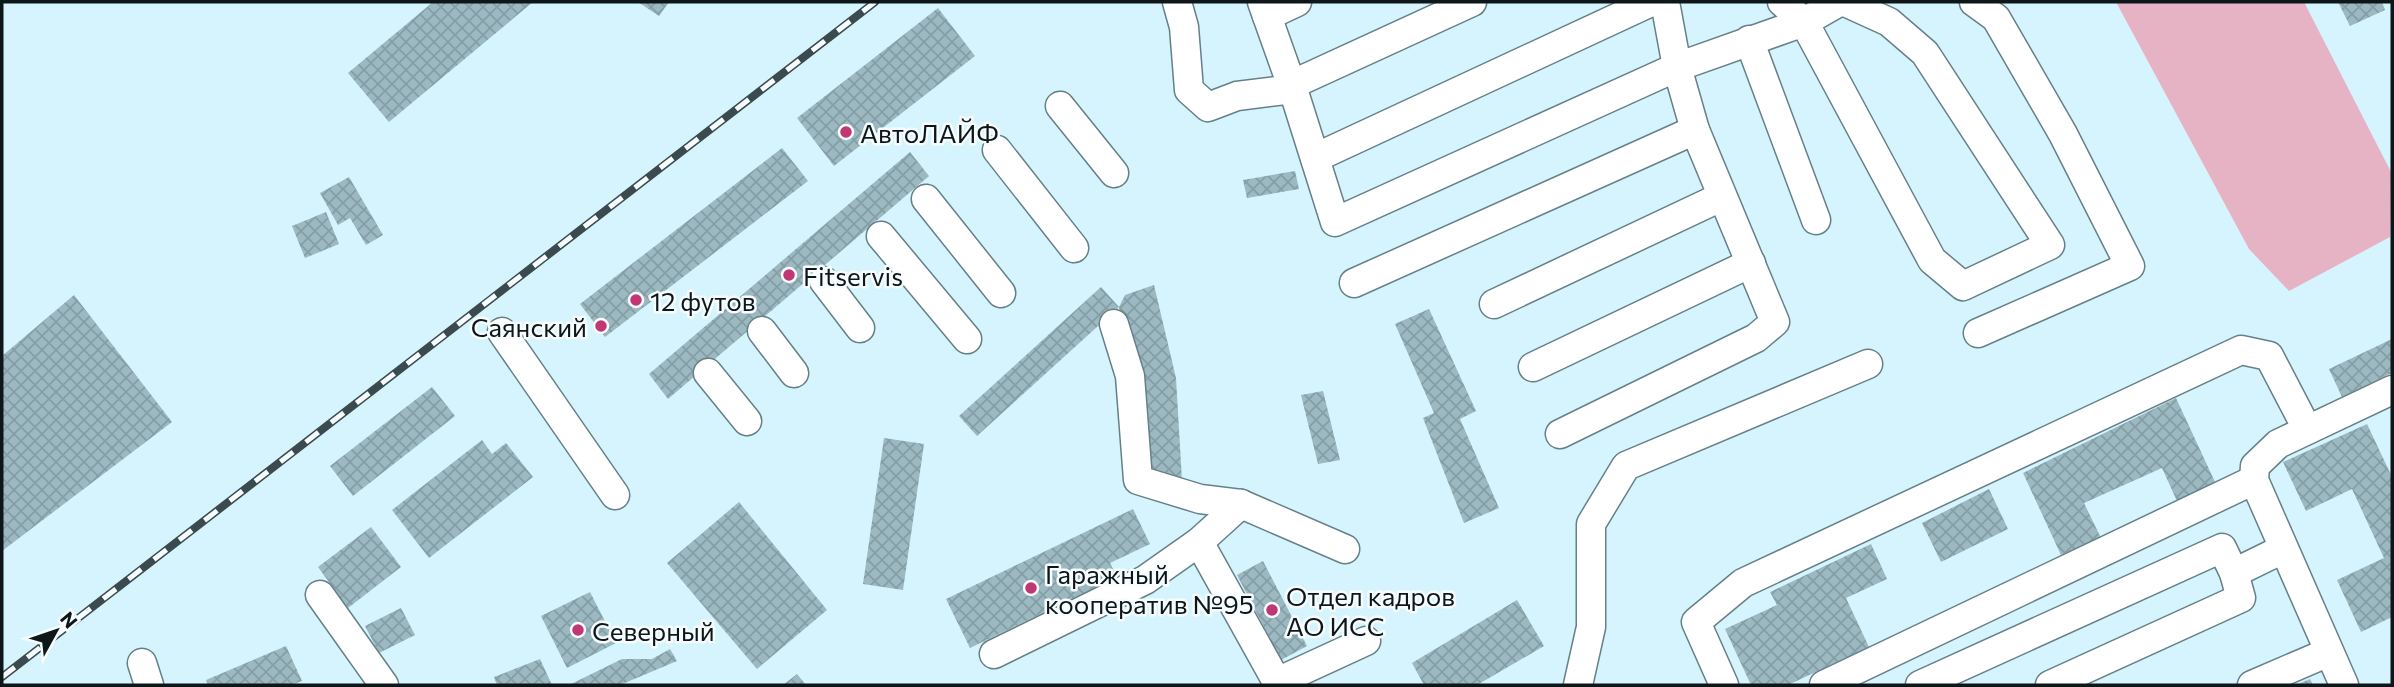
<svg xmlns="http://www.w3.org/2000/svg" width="2394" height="687" font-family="Commissioner,sans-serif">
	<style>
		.grass { fill: #e5b3c3 }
		.building { fill: url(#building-cross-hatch) }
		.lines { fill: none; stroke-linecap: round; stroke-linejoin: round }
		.minor-casing { stroke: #658088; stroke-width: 31 }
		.minor { stroke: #fff; stroke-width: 28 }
		.rail-casing { stroke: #3b4a4e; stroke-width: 8 }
		.rail { stroke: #f7fcfe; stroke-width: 5; stroke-dasharray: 16; stroke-linecap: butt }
		.poi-dot { fill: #c03773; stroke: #f7fcfe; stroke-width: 2.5 }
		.labels { text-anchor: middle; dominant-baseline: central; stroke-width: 5; stroke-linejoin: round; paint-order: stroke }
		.poi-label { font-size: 26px; fill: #0d171a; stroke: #f7fcfe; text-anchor: start }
	</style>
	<defs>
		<pattern id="building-cross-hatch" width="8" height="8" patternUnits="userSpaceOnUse" patternTransform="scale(1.75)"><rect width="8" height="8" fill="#9cb9c1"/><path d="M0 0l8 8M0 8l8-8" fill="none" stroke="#859ea5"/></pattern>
	</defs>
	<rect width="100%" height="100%" fill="#d6f4fd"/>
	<polygon class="grass" points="2116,2 2304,2 2391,172 2390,237 2289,291 2249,249"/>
	<g class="building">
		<polygon points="433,2 533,2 389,122 348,73"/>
		<polygon points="638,2 669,2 659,16"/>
		<polygon points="2338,2 2382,2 2385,10 2350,26"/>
		<polygon points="938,8 975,56 834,166 797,118"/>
		<polygon points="782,148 808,181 605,337 580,304"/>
		<polygon points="910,152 929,176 668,399 649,374"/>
		<polygon points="1295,171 1299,189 1247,198 1243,180"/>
		<polygon points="349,177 383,235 366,245 350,218 338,225 320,193"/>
		<polygon points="326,212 339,244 305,258 292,226"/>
		<polygon points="1154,285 1176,378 1182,481 1151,480 1119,307 1125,295"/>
		<polygon points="1101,287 1119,307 977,436 959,416"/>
		<polygon points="74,295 172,422 2,551 2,356"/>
		<polygon points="1429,309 1476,411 1460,419 1499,508 1464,523 1423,418 1434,413 1395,324"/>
		<polygon points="2392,339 2392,373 2342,397 2329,369"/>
		<polygon points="432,387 455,416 353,496 330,466"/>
		<polygon points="1323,391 1340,460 1318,464 1301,395"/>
		<polygon points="2176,398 2215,482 2177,501 2162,468 2084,503 2101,538 2061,555 2023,473"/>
		<polygon points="2367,424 2392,477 2392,617 2361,632 2337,580 2384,558 2352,489 2306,511 2283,462"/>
		<polygon points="884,438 924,444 903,590 863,584"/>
		<polygon points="482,440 492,454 506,443 533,477 429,558 392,510"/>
		<polygon points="1989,489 2008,529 1941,562 1922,523"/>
		<polygon points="739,502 827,610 757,669 667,563"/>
		<polygon points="1133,509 1150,544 1110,563 1117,577 970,648 946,599"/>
		<polygon points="371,527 401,567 348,608 318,567"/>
		<polygon points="1871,544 1887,579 1846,598 1869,647 1788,685 1751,685 1725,629 1777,605 1770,592"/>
		<polygon points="1263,561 1307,646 1281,660 1237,575"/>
		<polygon points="590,592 616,643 567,668 541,616"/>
		<polygon points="1517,600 1544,646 1477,685 1424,685 1412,663"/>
		<polygon points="401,608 415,635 379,653 365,626"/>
		<polygon points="286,646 302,681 291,685 208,685 206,680"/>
		<polygon points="670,649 677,661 620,685 569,685 622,659 652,659"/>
		<polygon points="540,659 552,685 497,685 494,677"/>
		<polygon points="797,674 806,685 783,685"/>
		<polygon points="2310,679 2313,685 2296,685"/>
	</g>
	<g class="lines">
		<defs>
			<g id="minor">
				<polyline points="1177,2 1184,27 1189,90 1208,107 1237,96 1293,89 1335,222 1677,67 1804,22 1839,2"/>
				<polyline points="1262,2 1293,89"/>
				<polyline points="1782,2 1804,22 1932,260 1963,286 2050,245 1925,53 1889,22 1845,2"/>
				<polyline points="1974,2 1996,18 2063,134 2130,266 1978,333"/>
				<polyline points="1267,16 1297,2"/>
				<polyline points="1749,40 1816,220"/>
				<polyline points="1291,85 1472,2"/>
				<polyline points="1060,106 1114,173"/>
				<polyline points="997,150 1074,248"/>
				<polyline points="1315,158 1651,2"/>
				<polyline points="926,199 1001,293"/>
				<polyline points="881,236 967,339"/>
				<polyline points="824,281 860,328"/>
				<polyline points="1354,283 1695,130"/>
				<polyline points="1494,304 1721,197"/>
				<polyline points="1114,324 1130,376 1138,480 1200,499 1241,504"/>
				<polyline points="762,331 794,373"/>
				<polyline points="502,332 615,495"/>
				<polyline points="1533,367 1751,263"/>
				<polyline points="708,373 747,421"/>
				<polyline points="1560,434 1756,338 1775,322 1695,130 1677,67 1665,2"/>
				<polyline points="1199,542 1277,682 1366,641"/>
				<polyline points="2234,573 2283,549"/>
				<polyline points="320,595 384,685"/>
				<polyline points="994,654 1145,580 1199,542 1241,504 1345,549"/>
				<polyline points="142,663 149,685"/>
				<polyline points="1578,685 1591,627 1591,524 1626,466 1868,364"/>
				<polyline points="1724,685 1696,622 1743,583 2241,350 2269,356 2307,429"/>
				<polyline points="1824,685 2254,480"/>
				<polyline points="1920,685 2222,548 2234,573 2241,598 2050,685"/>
				<polyline points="2252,685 2329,652"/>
				<polyline points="2344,685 2254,480 2255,466 2278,444 2392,390"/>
			</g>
		</defs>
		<use href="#minor" class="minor-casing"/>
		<use href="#minor" class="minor"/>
		<defs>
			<polyline id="rail" points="2,677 875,2"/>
		</defs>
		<use href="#rail" class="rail-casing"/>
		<use href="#rail" class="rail"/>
	</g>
	<g class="poi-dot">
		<circle cx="846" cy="132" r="7"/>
		<circle cx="789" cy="275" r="7"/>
		<circle cx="636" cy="300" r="7"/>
		<circle cx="601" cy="326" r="7"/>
		<circle cx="1031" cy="588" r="7"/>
		<circle cx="1272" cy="610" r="7"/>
		<circle cx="578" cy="630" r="7"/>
	</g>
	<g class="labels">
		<g class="poi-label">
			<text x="860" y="132">АвтоЛАЙФ</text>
			<text x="803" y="275">Fitservis</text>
			<text x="650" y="300">12 футов</text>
			<text x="587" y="326" text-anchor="end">Саянский</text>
			<text x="1045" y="573">Гаражный<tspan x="1045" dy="30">кооператив №95</tspan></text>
			<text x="1286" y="595">Отдел кадров<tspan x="1286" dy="30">АО ИСС</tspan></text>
			<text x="592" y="630">Северный</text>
		</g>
	</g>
	<rect width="2394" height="687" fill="none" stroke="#0d171a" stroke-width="7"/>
	<g transform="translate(56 631) rotate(50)" stroke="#f7fcfe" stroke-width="5" paint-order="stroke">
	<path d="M0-5L12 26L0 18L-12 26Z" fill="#0d171a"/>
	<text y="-10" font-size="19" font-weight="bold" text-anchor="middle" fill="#0d171a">N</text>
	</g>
</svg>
